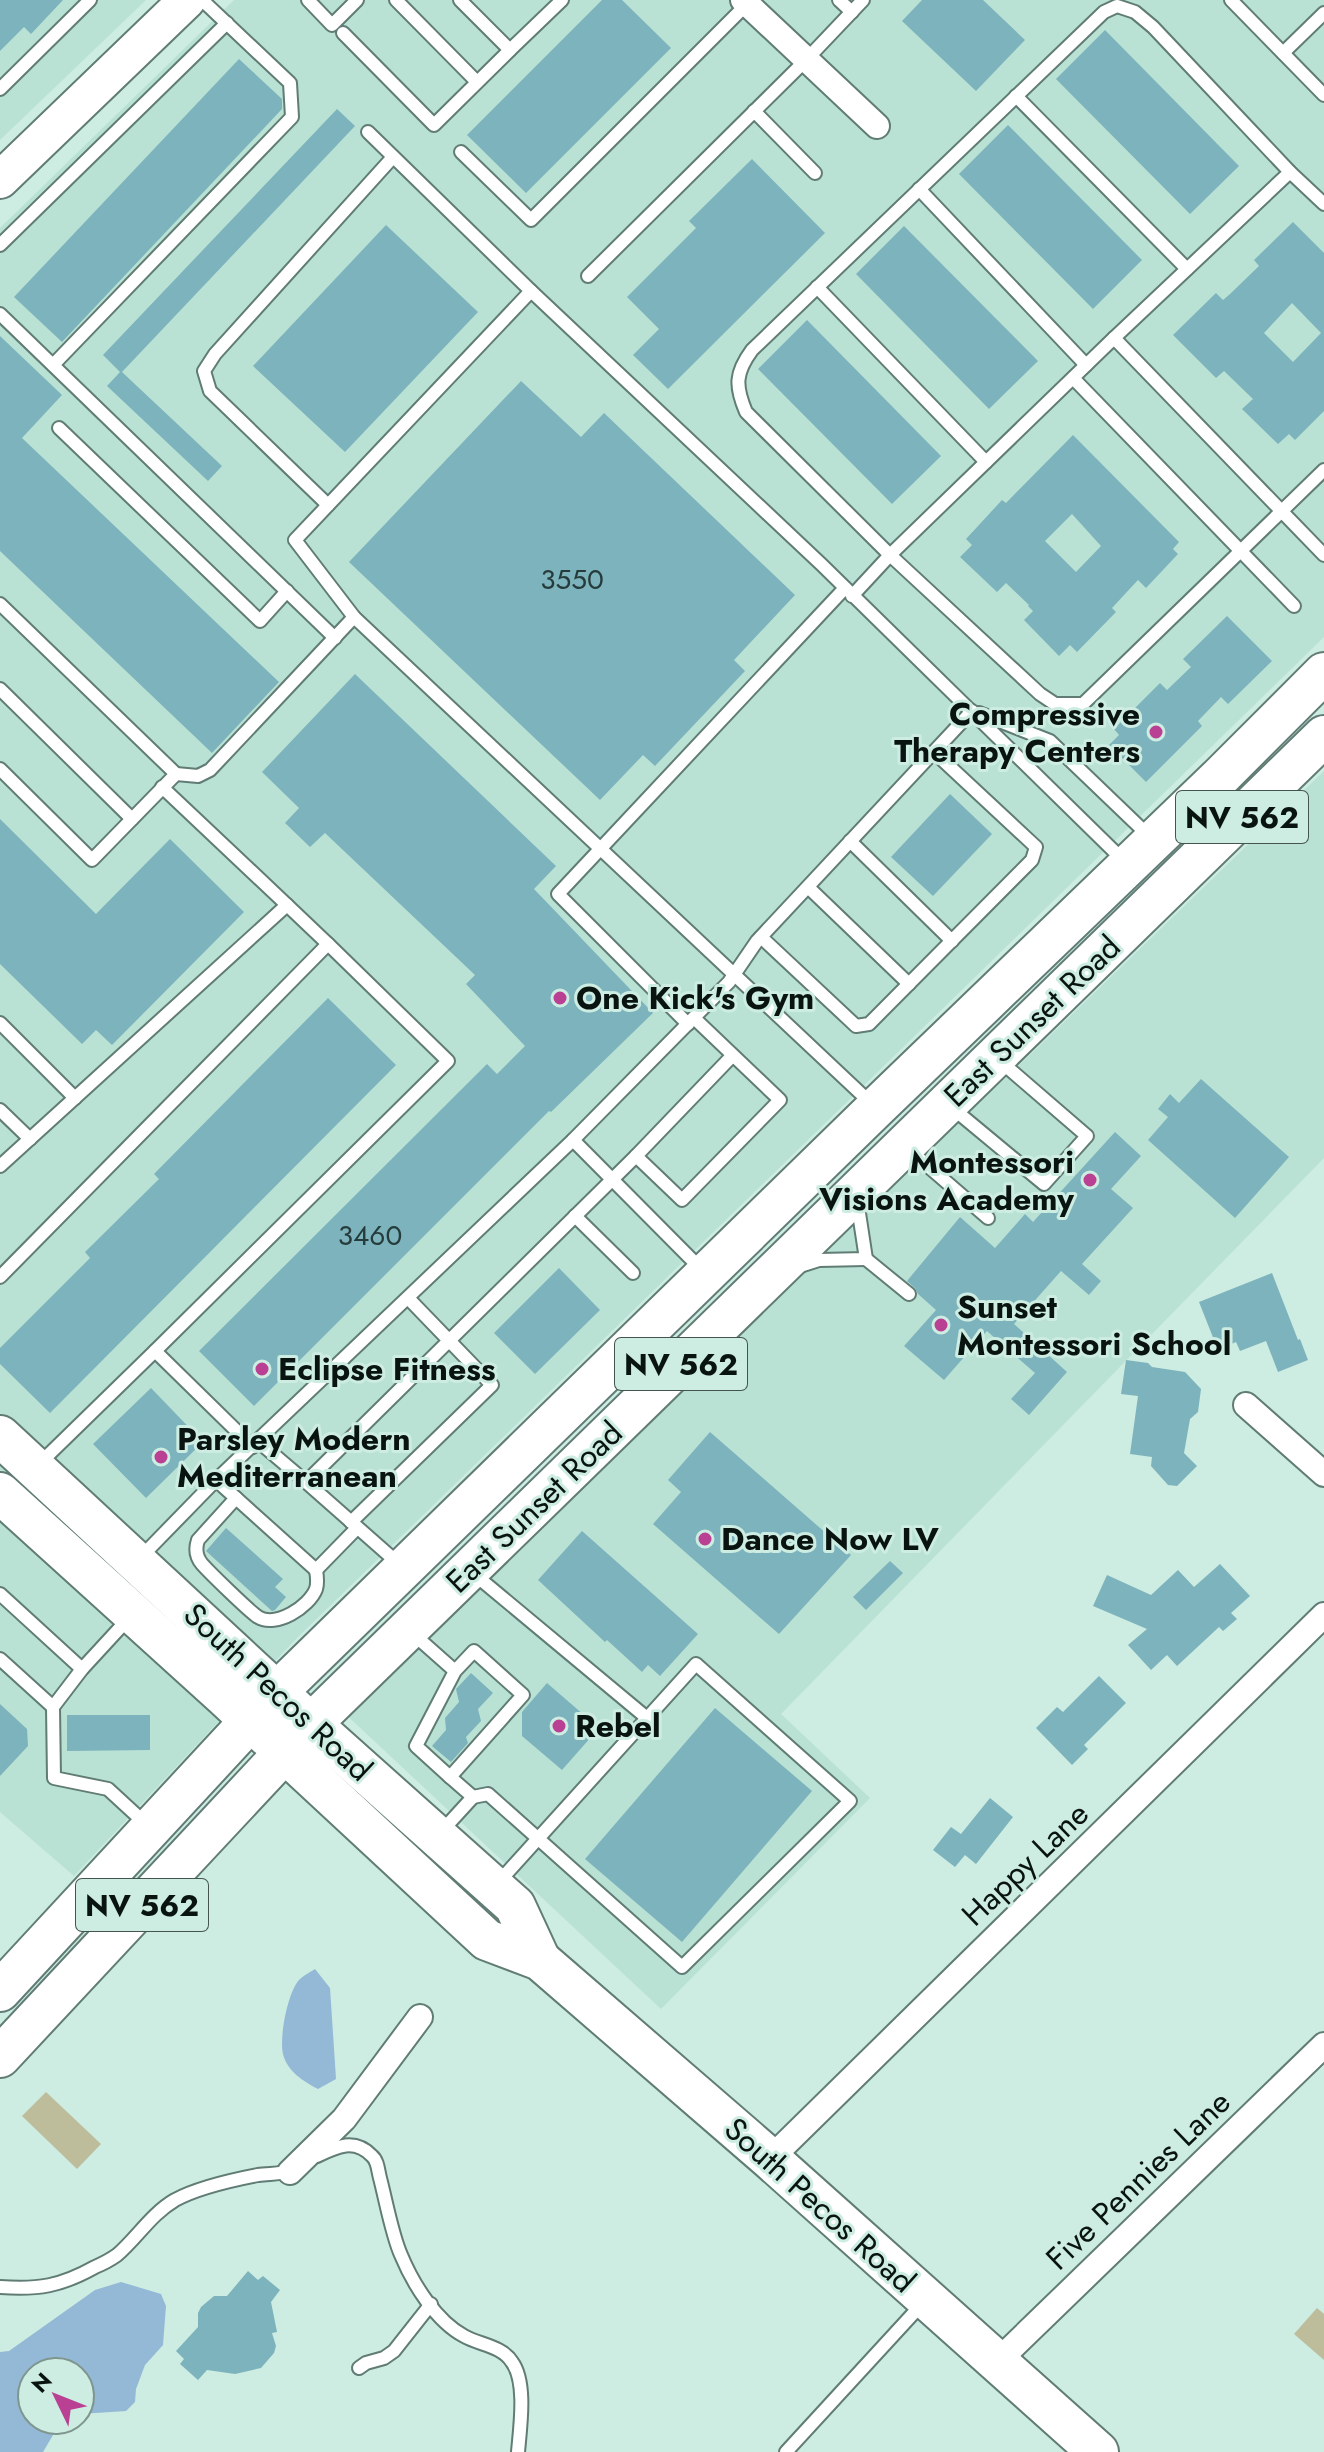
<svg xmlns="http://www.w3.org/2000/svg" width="1324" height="2452" font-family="Jost,sans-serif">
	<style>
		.built { fill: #b9e2d5 }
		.green { fill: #bdbd9c }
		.water { fill: #93b9d6 }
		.building { fill: #7db3bc; fill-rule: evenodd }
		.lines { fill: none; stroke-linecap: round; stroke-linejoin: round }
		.lane-casing { stroke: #607c74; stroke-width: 16 }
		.street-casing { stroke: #607c74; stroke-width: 28 }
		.secondary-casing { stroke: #607c74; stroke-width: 40 }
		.primary-casing { stroke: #607c74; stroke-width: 44 }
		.lane { stroke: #fff; stroke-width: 12 }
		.street { stroke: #fff; stroke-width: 24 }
		.secondary { stroke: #fff; stroke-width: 36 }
		.primary { stroke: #fff; stroke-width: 40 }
		.poi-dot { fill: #b94093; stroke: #cdece2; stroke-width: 3 }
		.labels { text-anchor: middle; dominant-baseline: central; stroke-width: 6; stroke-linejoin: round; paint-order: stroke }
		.number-label { font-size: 28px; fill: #263c3c }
		.shield { fill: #cdece2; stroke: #445550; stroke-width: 2 }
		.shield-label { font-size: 30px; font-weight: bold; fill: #091411 }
		.poi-label { font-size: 32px; font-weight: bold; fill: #091411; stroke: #cdece2; text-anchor: start }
		.street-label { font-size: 32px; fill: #091411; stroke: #cdece2 }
	</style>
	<rect width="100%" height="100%" fill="#cdece2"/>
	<g class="built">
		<polygon points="0,0 146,0 0,140"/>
		<polygon points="234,0 1324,0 1324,637 294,1641 74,1876 0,1812 0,1459 56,1466 0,1415 0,228"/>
		<polygon points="1324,771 1324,1158 781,1714 870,1798 661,2009 340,1709 798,1270 1033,1052"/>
	</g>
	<g class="green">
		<polygon points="46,2092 101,2144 77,2169 22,2116"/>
		<polygon points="1317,2308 1324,2314 1324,2360 1294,2334"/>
	</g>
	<g class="water">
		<path d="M315,1969L330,1988L336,2079L318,2089C303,2081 287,2071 283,2054C279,2037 288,1992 299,1980C303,1976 310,1972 315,1969Z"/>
		<polygon points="121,2282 161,2294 166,2306 163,2345 145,2365 136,2389 135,2402 126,2411 80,2414 80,2372 32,2372 32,2420 69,2420 56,2430 43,2452 0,2452 0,2352 9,2351 95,2290"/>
	</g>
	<g class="building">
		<polygon points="0,0 63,0 31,34 24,27 0,51"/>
		<polygon points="602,0 622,0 671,48 526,193 467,135"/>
		<polygon points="922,0 983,0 1025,40 976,91 902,21"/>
		<polygon points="1105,30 1239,166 1190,214 1056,79"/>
		<polygon points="239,59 282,99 282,109 62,342 14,297"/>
		<polygon points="337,109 355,126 122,372 222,466 208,481 107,386 120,372 103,355"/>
		<polygon points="1008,125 1142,260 1093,309 959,174"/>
		<polygon points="752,159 825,233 668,389 633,355 659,329 627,297 696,228 689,221"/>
		<path d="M1293,222L1324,253V411L1295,440L1289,434L1278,444L1242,409L1253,399L1224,371L1216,378L1173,335L1216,293L1223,300L1230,294L1259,266L1254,260ZM1292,303L1321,333L1293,362L1264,333Z"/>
		<polygon points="386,225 478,312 345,452 253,366"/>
		<polygon points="904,226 1038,361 989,409 856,274"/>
		<polygon points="807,320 941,456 892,504 758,369"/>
		<polygon points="0,336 62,395 22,438 279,682 212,753 0,551"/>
		<polygon points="521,381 581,437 604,413 795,595 734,660 745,671 655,766 643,755 600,800 349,562"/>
		<path d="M1073,435L1179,542L1173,549L1178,554L1146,588L1138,580L1112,608L1116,612L1077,652L1070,645L1059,656L1024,620L1033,611L1028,606L1029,605L1006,583L997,592L960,557L972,545L966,539L1002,500L1006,503ZM1072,514L1101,546L1076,572L1045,541Z"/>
		<polygon points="1227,616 1272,661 1228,704 1221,697 1198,721 1202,726 1146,782 1109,745 1119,735 1114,729 1160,683 1167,690 1191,667 1183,659"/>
		<polygon points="355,674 556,866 534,889 653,1013 551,1112 549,1111 254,1406 199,1351 487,1064 497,1074 525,1046 466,984 475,975 325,833 310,847 285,823 299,808 262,772"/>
		<polygon points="950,794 992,834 933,896 891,857"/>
		<polygon points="0,819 96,914 170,839 244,912 112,1045 96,1030 82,1044 0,964"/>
		<polygon points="328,998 396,1065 50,1413 0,1364 0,1348 90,1258 85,1252 159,1179 154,1174"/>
		<polygon points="1201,1079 1289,1157 1235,1218 1148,1140 1168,1117 1158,1109 1170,1094 1179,1103"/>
		<polygon points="1115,1132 1141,1156 1111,1189 1133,1208 1082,1264 1101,1281 1089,1295 1061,1271 1014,1324 1067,1372 1029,1415 1011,1399 1035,1373 987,1331 944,1380 904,1346 936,1310 918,1294 915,1288 907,1281 960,1217 995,1248 1025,1214 1033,1222"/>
		<polygon points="559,1268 600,1310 535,1374 494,1333"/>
		<polygon points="1272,1273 1298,1340 1300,1339 1308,1360 1278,1372 1266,1341 1240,1351 1236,1342 1218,1350 1199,1302"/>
		<polygon points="1126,1360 1148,1363 1152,1367 1185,1372 1201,1389 1198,1412 1190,1419 1184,1453 1197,1466 1177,1486 1168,1485 1151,1466 1152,1457 1130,1454 1138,1396 1121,1394"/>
		<polygon points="151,1388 203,1442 146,1498 93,1444"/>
		<polygon points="710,1432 851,1555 779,1634 653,1524 681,1492 668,1480"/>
		<polygon points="226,1528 283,1579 275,1587 286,1597 275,1610 272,1611 206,1551"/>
		<polygon points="582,1531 698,1634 660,1676 648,1665 642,1672 607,1640 605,1642 538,1580"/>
		<polygon points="890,1561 903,1573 866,1610 853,1597"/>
		<polygon points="1220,1564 1250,1596 1231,1613 1237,1619 1223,1631 1219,1627 1177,1666 1167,1655 1151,1670 1128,1645 1147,1629 1093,1606 1107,1575 1151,1595 1178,1570 1194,1587"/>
		<polygon points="471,1673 493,1693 478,1709 481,1721 466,1737 468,1743 451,1762 432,1746 446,1730 445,1718 459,1702 456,1689"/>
		<polygon points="1099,1676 1126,1703 1084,1745 1088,1749 1072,1765 1036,1728 1057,1707 1063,1712"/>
		<polygon points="547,1683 599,1728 562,1770 522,1736 522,1712"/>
		<polygon points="0,1704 27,1729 28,1746 0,1776"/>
		<polygon points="715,1708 812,1791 682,1942 585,1859"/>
		<polygon points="67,1715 150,1715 150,1750 67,1751"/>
		<polygon points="990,1798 1013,1817 976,1864 965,1855 955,1867 933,1850 951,1827 961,1834"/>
		<polygon points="248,2271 258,2280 263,2276 280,2290 271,2302 277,2332 272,2333 276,2346 274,2353 261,2368 235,2374 207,2370 198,2380 180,2364 184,2359 176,2351 198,2327 198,2313 201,2307 214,2296 227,2296"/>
	</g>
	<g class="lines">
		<defs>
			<g id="lane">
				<polyline points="308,0 332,25 357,0"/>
				<polyline points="396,0 477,82"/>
				<polyline points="839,0 852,12"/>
				<polyline points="1231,0 1324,95"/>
				<polyline points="343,33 434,125 510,50 460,0"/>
				<polyline points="510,50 562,0"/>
				<polyline points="1283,53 1324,13"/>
				<polyline points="0,89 90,0"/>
				<polyline points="1016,96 1187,269"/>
				<polyline points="754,111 815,173"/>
				<polyline points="368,132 531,291 822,565 1123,860"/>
				<polyline points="461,152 531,220 747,4"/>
				<polyline points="1290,172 1324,204"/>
				<polyline points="919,189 1086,365"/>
				<polyline points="0,245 227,23"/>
				<polyline points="588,276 807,59 863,0"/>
				<polyline points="817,287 986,462"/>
				<polyline points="0,314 335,638"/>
				<path d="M1114,338L1290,172L1153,27L1135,12L1117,6L1104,12L752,350C735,373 735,386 746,412L890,555L1040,694L1055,704H1083L1324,470"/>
				<polyline points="53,365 292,117 290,83 202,0"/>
				<polyline points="1073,378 1294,606"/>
				<polyline points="59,428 260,621 287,591"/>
				<polyline points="328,505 210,391 204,371 215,354 393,157"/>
				<polyline points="852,596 890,555 1114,338 1324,555"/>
				<polyline points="0,604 176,774 92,860 0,769"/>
				<polyline points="354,617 295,540 531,291"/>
				<polyline points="0,689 132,819"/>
				<polyline points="979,713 1050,741 1149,836"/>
				<polyline points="176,774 198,776 210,770 354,617 874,1106"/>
				<polyline points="162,787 287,905"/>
				<polyline points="850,841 952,941"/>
				<polyline points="808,887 909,984"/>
				<polyline points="761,937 856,1026 869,1024 1032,860 1036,847 934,752"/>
				<polyline points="694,1018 780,1100 682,1200 636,1156 733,1055"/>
				<polyline points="0,1023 75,1098"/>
				<polyline points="688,1024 558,894 845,588"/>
				<polyline points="950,1106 1044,1184 1087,1136 1000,1061"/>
				<polyline points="0,1110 30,1139"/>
				<polyline points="573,1140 703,1271"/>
				<polyline points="907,1148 988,1218"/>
				<polyline points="0,1166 287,905 328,944"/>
				<polyline points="575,1216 633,1273"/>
				<polyline points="866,1259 909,1294"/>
				<polyline points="797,1267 819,1260 866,1259 857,1200"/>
				<polyline points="0,1277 328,944 448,1061 155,1351"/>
				<polyline points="259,1442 306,1482"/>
				<polyline points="38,1465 155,1351 253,1447"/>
				<polyline points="216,1480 316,1570 357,1528"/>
				<path d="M236,1498L198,1540C195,1549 196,1557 202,1564C210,1573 249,1611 258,1617C276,1628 309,1607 316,1589C318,1583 317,1576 316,1570"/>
				<polyline points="351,1522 492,1385 408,1298"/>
				<polyline points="140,1558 216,1480 573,1140 729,982 757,941 972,711"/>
				<polyline points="399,1564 306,1482 636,1156"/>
				<polyline points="474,1574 647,1718"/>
				<polyline points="0,1594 82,1669 53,1707 54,1778 108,1789 146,1824"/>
				<polyline points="411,1632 455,1671 474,1651 523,1695 450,1777 416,1746 455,1671"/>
				<polyline points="0,1659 53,1707"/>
				<polyline points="82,1669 129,1618"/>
				<polyline points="473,1797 488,1794 682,1967 850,1801 696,1664 496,1885"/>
				<polyline points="441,1832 473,1797 450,1777"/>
				<path d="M317,2156C337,2146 355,2138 372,2156C378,2161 378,2171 380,2178C386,2201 392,2235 401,2255C413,2284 436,2321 464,2336C480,2345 502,2346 512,2362C527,2382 520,2428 518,2452"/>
				<path d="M0,2287C38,2290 61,2286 95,2267C102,2264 110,2260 117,2255C137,2238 151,2214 175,2200C199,2187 232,2180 258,2175C270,2173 283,2175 294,2169"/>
				<polyline points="359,2368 366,2363 384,2358 394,2351 431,2304"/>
				<polyline points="786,2452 922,2304"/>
			</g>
			<g id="street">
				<polyline points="743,0 877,126"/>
				<polyline points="1246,1405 1324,1474"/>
				<polyline points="770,2159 1324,1615"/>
				<polyline points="290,2172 344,2119 420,2017"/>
				<polyline points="997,2362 1324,2045"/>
			</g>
			<polyline id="secondary" points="0,180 187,0"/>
			<g id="primary">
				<polyline points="0,1436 311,1724 515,1906 540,1960"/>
				<polyline points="0,1493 224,1696 487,1940 540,1960 770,2159 1098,2452"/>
				<polyline points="0,1991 277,1692 876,1108 1222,775 1324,673"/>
				<polyline points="0,2057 311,1724 1324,736"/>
			</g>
		</defs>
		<use href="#lane" class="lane-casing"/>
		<use href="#street" class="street-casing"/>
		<use href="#secondary" class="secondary-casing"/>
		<use href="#primary" class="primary-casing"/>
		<use href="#lane" class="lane"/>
		<use href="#street" class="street"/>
		<use href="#secondary" class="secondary"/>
		<use href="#primary" class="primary"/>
	</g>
	<g class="poi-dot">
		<circle cx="1156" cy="732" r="8"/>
		<circle cx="560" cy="998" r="8"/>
		<circle cx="1090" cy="1180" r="8"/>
		<circle cx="941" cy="1325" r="8"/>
		<circle cx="262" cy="1369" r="8"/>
		<circle cx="161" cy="1457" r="8"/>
		<circle cx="705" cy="1539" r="8"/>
		<circle cx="559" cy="1726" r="8"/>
	</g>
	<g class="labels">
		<g class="number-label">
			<text x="572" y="579">3550</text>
			<text x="370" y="1235">3460</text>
		</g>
		<g class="shield">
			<rect x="1176" y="791" width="132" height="52" rx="6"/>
			<rect x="615" y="1338" width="132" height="52" rx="6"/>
			<rect x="76" y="1879" width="132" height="52" rx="6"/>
		</g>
		<g class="shield-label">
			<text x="1242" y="817">NV 562</text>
			<text x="681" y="1364">NV 562</text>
			<text x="142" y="1905">NV 562</text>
		</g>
		<g class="poi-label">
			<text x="1140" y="714" text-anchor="end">Compressive<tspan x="1140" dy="37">Therapy Centers</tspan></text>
			<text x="576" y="998">One Kick's Gym</text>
			<text x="1074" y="1162" text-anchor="end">Montessori<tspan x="1074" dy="37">Visions Academy</tspan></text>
			<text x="957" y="1307">Sunset<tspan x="957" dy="37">Montessori School</tspan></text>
			<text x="278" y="1369">Eclipse Fitness</text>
			<text x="177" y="1439">Parsley Modern<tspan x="177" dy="37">Mediterranean</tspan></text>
			<text x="721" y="1539">Dance Now LV</text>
			<text x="575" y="1726">Rebel</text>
		</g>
		<g class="street-label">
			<text transform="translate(1032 1021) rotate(-44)">East Sunset Road</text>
			<text transform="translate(534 1507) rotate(-44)">East Sunset Road</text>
			<text transform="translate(278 1692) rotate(43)">South Pecos Road</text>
			<text transform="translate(1025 1864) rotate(-44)">Happy Lane</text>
			<text transform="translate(1138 2180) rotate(-44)">Five Pennies Lane</text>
			<text transform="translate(820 2205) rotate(42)">South Pecos Road</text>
		</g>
	</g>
	<g transform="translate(56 2396) rotate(313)"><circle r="38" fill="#cdece2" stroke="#7f968e" stroke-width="2"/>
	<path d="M0-6L14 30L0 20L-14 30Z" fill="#b94093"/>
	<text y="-12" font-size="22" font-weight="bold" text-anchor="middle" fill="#091411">N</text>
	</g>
</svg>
